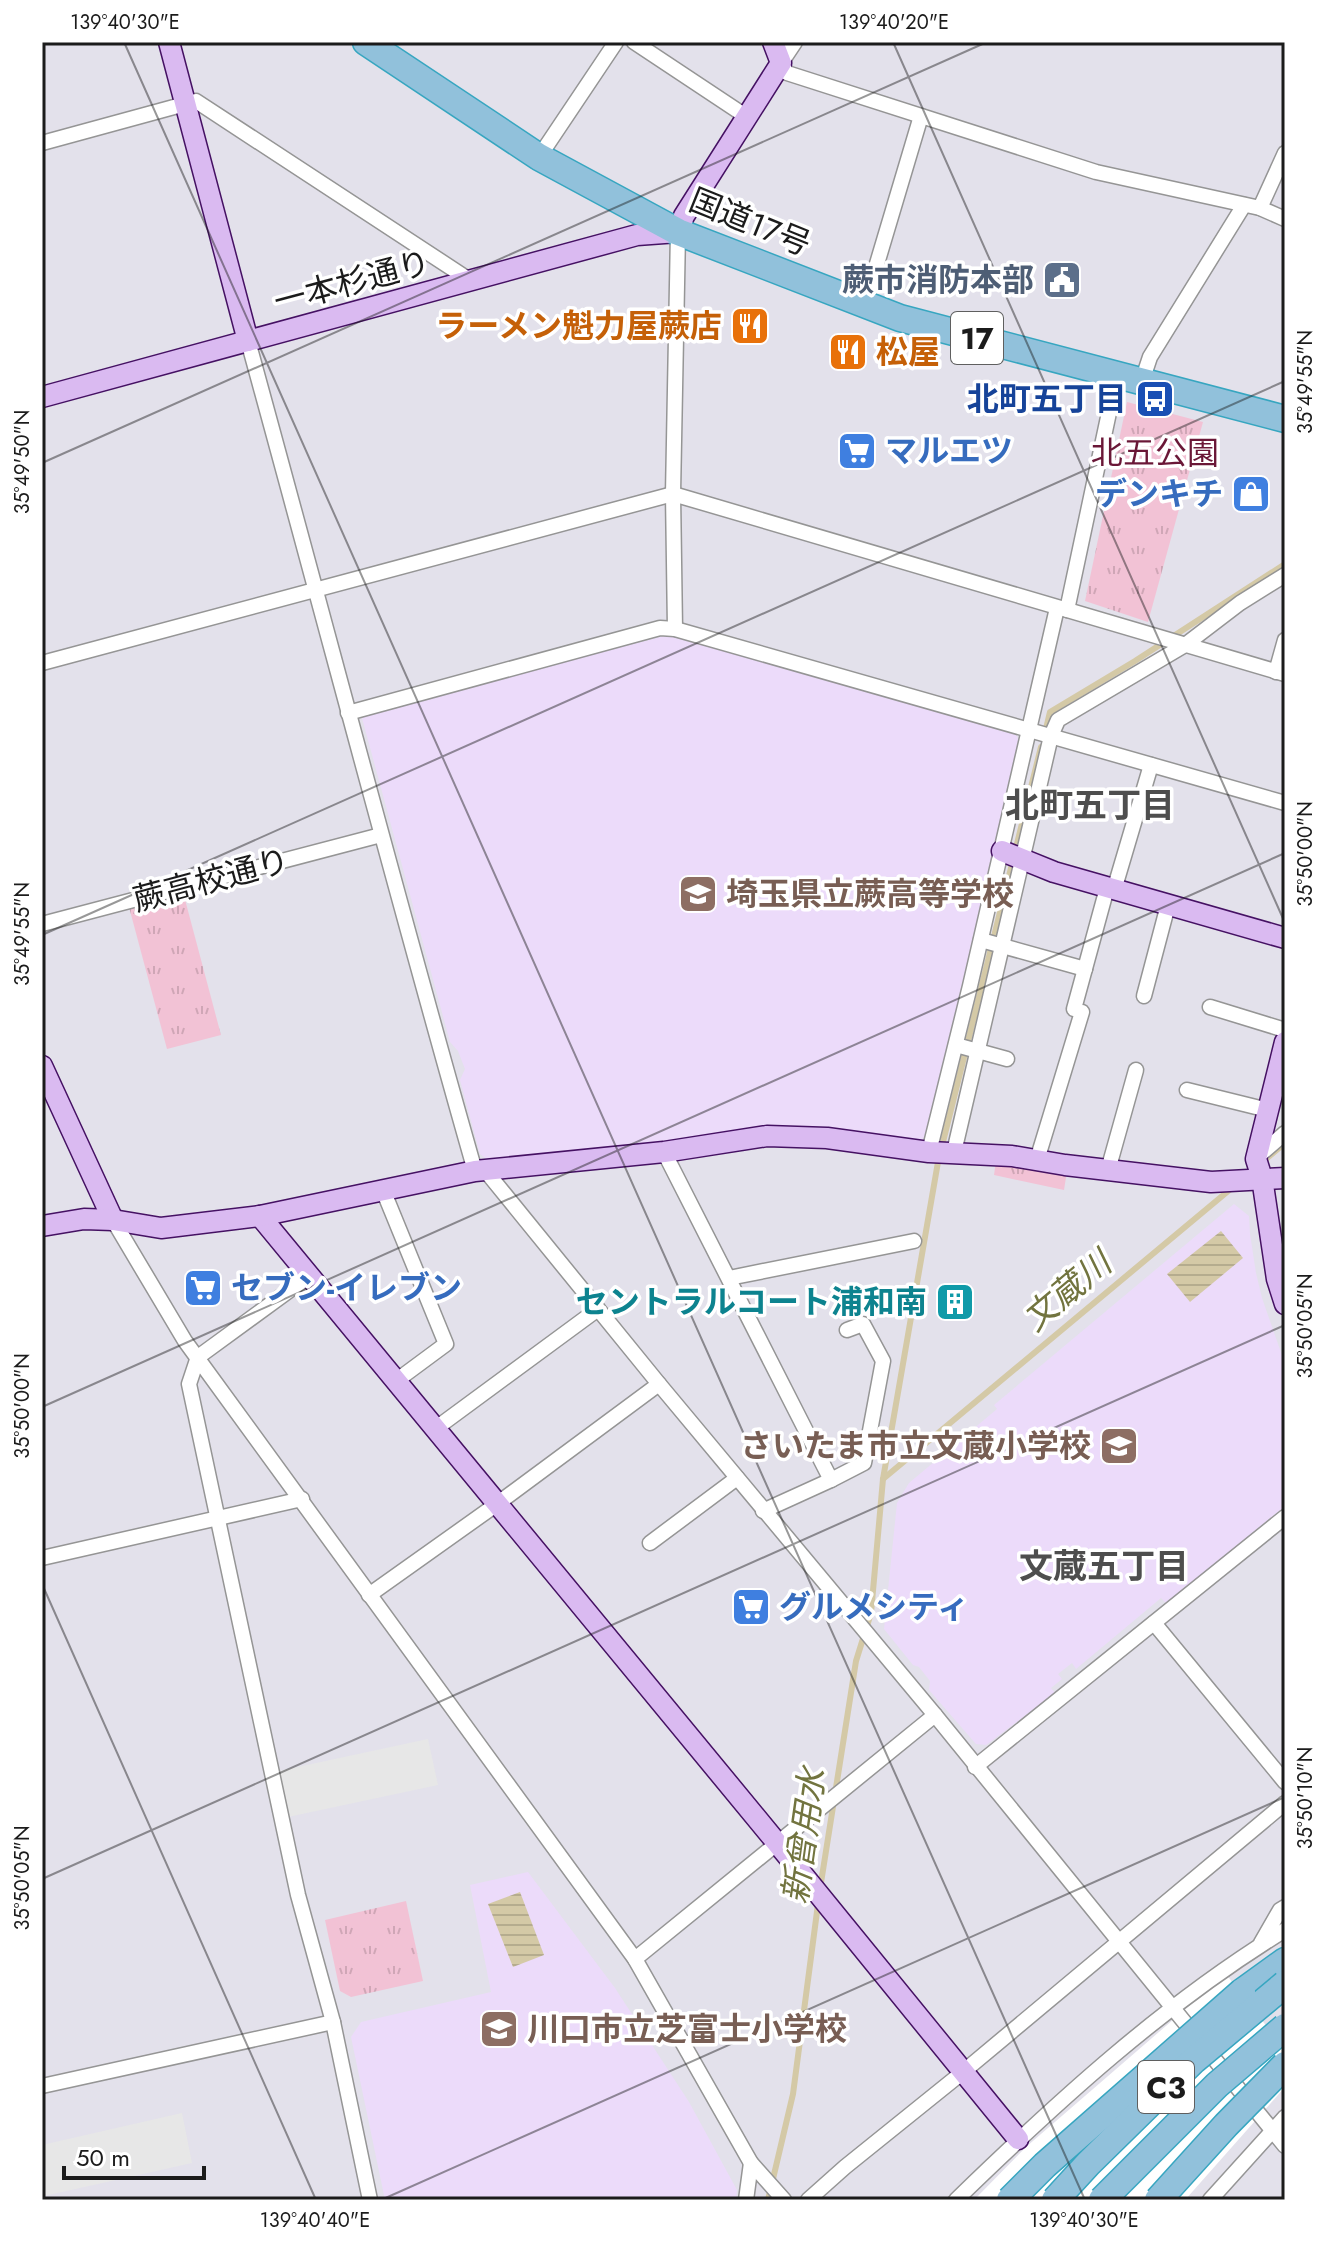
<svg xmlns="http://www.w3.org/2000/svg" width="1327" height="2242" font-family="Jost,'Noto Sans JP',sans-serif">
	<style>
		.education { fill: #ecdbfa }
		.park { fill: url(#park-tufts) }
		.parking { fill: #e7e7e7 }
		.water { fill: url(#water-rules) }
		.pier { fill: #fff }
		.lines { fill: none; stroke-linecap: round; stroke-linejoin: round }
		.stream { stroke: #d4c9a6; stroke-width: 6 }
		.street-casing { stroke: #959595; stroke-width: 17 }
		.secondary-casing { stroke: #451163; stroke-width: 23 }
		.highway-casing { stroke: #37a6c0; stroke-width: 29 }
		.street { stroke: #fff; stroke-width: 14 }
		.secondary { stroke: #dabaf1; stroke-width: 20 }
		.highway { stroke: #91c1db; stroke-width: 26 }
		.highway-bridge-casing { stroke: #37a6c0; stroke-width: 29; stroke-linecap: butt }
		.highway-bridge { stroke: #91c1db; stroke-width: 26 }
		.ticks { fill: none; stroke: #1b1b1b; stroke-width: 2; stroke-opacity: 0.45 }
		.labels { text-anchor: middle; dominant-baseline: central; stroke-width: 7; stroke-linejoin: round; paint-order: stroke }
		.shield { fill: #fff; stroke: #5f5f5f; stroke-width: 2 }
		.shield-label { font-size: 30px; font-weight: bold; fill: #1b1b1b }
		.street-label { font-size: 32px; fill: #1b1b1b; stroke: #fff }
		.service-label { font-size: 32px; font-weight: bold; fill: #4e5e75; stroke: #fff; text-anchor: end }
		.food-label { font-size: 32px; font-weight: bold; fill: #c56008; stroke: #fff; text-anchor: end }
		.transit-label { font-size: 32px; font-weight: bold; fill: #164399; stroke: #fff; text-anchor: end }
		.shop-label { font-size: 32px; font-weight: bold; fill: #366cbe; stroke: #fff; text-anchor: start }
		.park-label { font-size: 32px; fill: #6a1737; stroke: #fff }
		.education-label { font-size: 32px; font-weight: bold; fill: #785e54; stroke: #fff; text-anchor: start }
		.culture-label { font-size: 32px; font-weight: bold; fill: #0d838f; stroke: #fff; text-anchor: end }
		.neighbourhood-label { font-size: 34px; font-weight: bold; fill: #4e4e4e; stroke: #fff }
		.water-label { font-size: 34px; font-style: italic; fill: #72743f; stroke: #fff }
		.neatline { fill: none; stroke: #1b1b1b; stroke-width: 3 }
		.ticks-label { font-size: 20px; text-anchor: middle; fill: #1b1b1b }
	</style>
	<defs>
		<pattern id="park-tufts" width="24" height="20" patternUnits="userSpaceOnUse" patternTransform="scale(2)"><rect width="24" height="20" fill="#f2c2d5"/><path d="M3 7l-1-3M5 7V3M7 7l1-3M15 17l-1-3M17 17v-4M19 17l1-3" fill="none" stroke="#cfa6b6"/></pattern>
		<pattern id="water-rules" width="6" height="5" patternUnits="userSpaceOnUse" patternTransform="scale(2)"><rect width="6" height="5" fill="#d4c9a6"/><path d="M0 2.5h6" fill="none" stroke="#b5ac8e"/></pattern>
	</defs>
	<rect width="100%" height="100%" fill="#e3e1eb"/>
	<g class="education">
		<polygon points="668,635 1015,732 1022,747 930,1134 916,1143 658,1144 488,1160 480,1154 460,1080 465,1069 458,1051 450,1042 362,718 371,712"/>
		<polygon points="1234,1204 1249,1216 1250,1234 1256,1273 1262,1298 1285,1364 1285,1506 1166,1603 1161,1598 1076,1669 1072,1663 1058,1674 1062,1679 1051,1688 1055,1693 986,1745 976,1744 929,1690 930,1681 919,1667 913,1665 884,1629 897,1503 909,1483 997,1409 994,1405"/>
		<polygon points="528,1872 615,1988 689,2102 737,2190 736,2200 385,2200 351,2037 361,2022 491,1992 470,1885"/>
	</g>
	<g class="park">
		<polygon points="1127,402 1203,422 1148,622 1085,601"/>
		<polygon points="183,892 221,1035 167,1049 129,907"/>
		<polygon points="996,1161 1067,1171 1064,1190 994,1175"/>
		<polygon points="406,1901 423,1981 351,1997 340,1991 325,1920"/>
	</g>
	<g class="parking">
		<polygon points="428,1739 438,1785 288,1817 279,1771"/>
		<polygon points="182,2113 192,2163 44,2196 42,2185 42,2145"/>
	</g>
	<g class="water">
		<polygon points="1221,1231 1243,1258 1190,1302 1167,1274"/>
		<polygon points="520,1892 544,1955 513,1967 488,1904"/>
	</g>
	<polygon class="pier" points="1226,1974 1285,2050 1285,2087 1185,2200 974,2200 1026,2147"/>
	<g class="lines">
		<g class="stream">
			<polyline points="1045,733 1050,712 1135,661 1285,564"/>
			<polyline points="1260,1164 1285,1143"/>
			<polyline points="883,1479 1233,1187"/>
			<polyline points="820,1889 856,1661 871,1613 883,1479 938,1162 1041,747"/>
			<polyline points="768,2200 793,2094 818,1904"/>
		</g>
		<defs>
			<g id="street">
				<polyline points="634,42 747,117"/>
				<polyline points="795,42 781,63 787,73 1096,172 1260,208 1285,219"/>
				<polyline points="42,143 196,101 471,281"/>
				<polyline points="539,157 616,42"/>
				<polyline points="1260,208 1285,153"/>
				<polyline points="865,304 921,116"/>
				<path d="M248,341C324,617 396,895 475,1171"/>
				<polyline points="1142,381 1150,357 1244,205"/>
				<polyline points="1067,610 1117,375"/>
				<polyline points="675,629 673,494 678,232"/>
				<polyline points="42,663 673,494 1285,674"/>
				<polyline points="1276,672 1285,640"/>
				<polyline points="348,713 660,628 675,629 1285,803"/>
				<polyline points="1114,890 1151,765"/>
				<polyline points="42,924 381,835"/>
				<polyline points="981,940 1085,969"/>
				<polyline points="1144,996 1168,905"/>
				<polyline points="1210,1007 1285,1030"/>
				<polyline points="1074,1009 1107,888"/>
				<polyline points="956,1045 1007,1059"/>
				<polyline points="1187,1090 1268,1110"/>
				<polyline points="664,1152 831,1480"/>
				<polyline points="929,1152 970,986 1057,608"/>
				<polyline points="954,1152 1051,736 1058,720 1185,645 1240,603 1285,575"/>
				<polyline points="1256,1158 1285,1133"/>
				<polyline points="1037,1160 1082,1012"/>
				<polyline points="485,1170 659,1384 935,1715 1285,2146"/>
				<polyline points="1108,1170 1136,1070"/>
				<polyline points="383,1190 446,1344 396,1381"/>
				<polyline points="113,1220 185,1341 635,1959 751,2163 784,2200"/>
				<polyline points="309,1276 198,1357 189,1384 298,1895 333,2022 370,2200"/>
				<polyline points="729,1278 914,1241"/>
				<polyline points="435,1429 598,1309"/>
				<polyline points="763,1511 831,1480 864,1463 883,1361 863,1324 847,1330"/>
				<polyline points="650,1543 737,1478"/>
				<polyline points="42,1558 302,1499"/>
				<polyline points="369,1595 497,1504 659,1384"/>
				<polyline points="1154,1623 1285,1782"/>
				<polyline points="975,1767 1285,1517"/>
				<polyline points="1261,1943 1280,1910 1285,1907"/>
				<polyline points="635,1959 935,1715"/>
				<polyline points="42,2086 333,2022"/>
				<polyline points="746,2200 751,2163"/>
				<polyline points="808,2200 845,2167 963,2072 1285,1803"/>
				<path d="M956,2200C1058,2101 1164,2004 1285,1930"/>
				<polyline points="1210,2200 1285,2117"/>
			</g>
			<g id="secondary">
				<polyline points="169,42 248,341"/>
				<polyline points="42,397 637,235 678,232 684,216 781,63 773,42"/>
				<polyline points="1002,851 1054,872 1285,938"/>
				<polyline points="1285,1042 1256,1159 1262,1178 1277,1279 1285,1304"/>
				<polyline points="42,1066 113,1220"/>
				<polyline points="260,1216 777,1843 1018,2139"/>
				<polyline points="42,1226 84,1219 113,1220 161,1228 260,1216 475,1171 664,1152 767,1136 827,1138 929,1152 1012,1156 1065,1165 1211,1182 1285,1178"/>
			</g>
			<g id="highway">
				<polyline points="366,42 539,157 678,232 900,318 1285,419"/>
				<polyline points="1242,1992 1285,1961"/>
			</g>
		</defs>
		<use href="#street" class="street-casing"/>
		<use href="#secondary" class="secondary-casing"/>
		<use href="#highway" class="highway-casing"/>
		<use href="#street" class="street"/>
		<use href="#secondary" class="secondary"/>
		<use href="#highway" class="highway"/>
		<defs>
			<g id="highway-bridge">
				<polyline points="1010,2200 1045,2165 1242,1992"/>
				<polyline points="1055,2200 1088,2164 1194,2060 1285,1984"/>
				<polyline points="1102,2200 1217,2085 1285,2027"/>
				<polyline points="1158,2200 1226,2125 1285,2065"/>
			</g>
		</defs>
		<use href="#highway-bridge" class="highway-bridge-casing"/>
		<use href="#highway-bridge" class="highway-bridge"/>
	</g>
	<path class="ticks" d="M124,42L1085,2200M893,42L1285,923M42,463L987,42M42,935L1285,381M42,1407L1285,853M42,1584L316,2200M42,1879L1285,1325M381,2200L1285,1797"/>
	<defs>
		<symbol id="civic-square" viewBox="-11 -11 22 22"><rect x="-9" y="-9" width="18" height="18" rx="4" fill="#5c6f8a" stroke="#fff"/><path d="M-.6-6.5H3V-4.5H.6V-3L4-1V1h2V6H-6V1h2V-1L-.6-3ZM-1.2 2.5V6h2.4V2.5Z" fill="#fff"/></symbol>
		<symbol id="restaurant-square" viewBox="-11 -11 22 22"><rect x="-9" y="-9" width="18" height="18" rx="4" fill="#e8710a" stroke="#fff"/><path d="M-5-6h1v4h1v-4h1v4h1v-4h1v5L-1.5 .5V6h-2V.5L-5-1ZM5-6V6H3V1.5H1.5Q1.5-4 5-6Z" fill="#fff"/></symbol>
		<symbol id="bus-square" viewBox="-11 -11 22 22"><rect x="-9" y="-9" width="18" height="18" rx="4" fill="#1a4fb4" stroke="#fff"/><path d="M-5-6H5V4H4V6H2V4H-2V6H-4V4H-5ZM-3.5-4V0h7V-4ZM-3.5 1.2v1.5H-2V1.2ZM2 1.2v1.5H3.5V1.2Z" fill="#fff"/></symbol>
		<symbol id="supermarket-square" viewBox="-11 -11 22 22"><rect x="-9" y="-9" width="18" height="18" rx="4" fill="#3f7fe0" stroke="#fff"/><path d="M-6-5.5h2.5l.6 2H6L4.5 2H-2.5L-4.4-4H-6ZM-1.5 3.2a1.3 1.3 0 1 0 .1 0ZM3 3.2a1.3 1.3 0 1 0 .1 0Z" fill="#fff"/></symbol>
		<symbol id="shop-square" viewBox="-11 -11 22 22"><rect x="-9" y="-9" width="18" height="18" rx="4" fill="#3f7fe0" stroke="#fff"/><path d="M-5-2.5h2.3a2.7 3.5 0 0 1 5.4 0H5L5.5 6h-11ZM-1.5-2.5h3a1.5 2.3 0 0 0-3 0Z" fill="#fff"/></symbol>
		<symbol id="school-square" viewBox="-11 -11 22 22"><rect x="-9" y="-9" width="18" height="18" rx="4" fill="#8d6e63" stroke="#fff"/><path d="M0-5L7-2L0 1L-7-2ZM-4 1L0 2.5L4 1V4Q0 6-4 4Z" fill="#fff"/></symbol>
		<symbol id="building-square" viewBox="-11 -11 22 22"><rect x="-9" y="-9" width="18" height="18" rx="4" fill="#0f9aa8" stroke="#fff"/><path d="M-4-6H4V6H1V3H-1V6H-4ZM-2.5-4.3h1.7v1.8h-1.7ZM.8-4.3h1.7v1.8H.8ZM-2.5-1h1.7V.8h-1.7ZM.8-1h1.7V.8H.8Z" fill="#fff"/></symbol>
	</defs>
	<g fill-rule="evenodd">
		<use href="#civic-square" x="1040" y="258" width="44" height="44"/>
		<use href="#restaurant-square" x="728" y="304" width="44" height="44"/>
		<use href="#restaurant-square" x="826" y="330" width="44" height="44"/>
		<use href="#bus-square" x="1133" y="377" width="44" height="44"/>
		<use href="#supermarket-square" x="835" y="429" width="44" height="44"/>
		<use href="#shop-square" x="1229" y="472" width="44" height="44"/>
		<use href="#school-square" x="676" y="872" width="44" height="44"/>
		<use href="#supermarket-square" x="181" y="1266" width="44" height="44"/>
		<use href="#building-square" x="933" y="1280" width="44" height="44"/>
		<use href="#school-square" x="1097" y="1424" width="44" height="44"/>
		<use href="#supermarket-square" x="729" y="1585" width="44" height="44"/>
		<use href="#school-square" x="477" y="2007" width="44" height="44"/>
	</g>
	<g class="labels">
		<g class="shield">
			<rect x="951" y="312" width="52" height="52" rx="6"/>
			<rect x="1138" y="2061" width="56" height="52" rx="6"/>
		</g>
		<g class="shield-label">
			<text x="977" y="338">17</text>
			<text x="1166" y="2087">C3</text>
		</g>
		<g class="street-label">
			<text transform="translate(750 222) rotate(22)">国道17号</text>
			<text transform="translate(352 282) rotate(-15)">一本杉通り</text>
			<text transform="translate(211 880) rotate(-15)">蕨高校通り</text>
		</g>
		<g class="service-label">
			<text x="1034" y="280">蕨市消防本部</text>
		</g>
		<g class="food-label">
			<text x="722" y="326">ラーメン魁力屋蕨店</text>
			<text x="876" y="352" text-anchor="start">松屋</text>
		</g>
		<g class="transit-label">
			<text x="1127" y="399">北町五丁目</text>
		</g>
		<g class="shop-label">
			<text x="885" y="451">マルエツ</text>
			<text x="1223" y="494" text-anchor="end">デンキチ</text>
			<text x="231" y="1288">セブン-イレブン</text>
			<text x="779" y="1607">グルメシティ</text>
		</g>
		<g class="park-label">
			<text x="1155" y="453">北五公園</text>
		</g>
		<g class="education-label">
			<text x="726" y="894">埼玉県立蕨高等学校</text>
			<text x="1091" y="1446" text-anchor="end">さいたま市立文蔵小学校</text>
			<text x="527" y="2029">川口市立芝富士小学校</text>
		</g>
		<g class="culture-label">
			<text x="927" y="1302">セントラルコート浦和南</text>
		</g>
		<g class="neighbourhood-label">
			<text x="1090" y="805">北町五丁目</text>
			<text x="1104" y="1566">文蔵五丁目</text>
		</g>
		<g class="water-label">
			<text transform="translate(1067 1291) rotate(-40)">文蔵川</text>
			<text transform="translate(804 1836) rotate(-82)">新曾用水</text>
		</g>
	</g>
	<rect width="1327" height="2242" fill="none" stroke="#ffffff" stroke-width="88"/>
	<path d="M64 2166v12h140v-12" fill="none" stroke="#1b1b1b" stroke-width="4"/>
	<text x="76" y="2166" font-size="24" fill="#1b1b1b" stroke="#ffffff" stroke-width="6" paint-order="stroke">50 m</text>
	<rect x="44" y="44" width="1239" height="2154" class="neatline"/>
	<g class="ticks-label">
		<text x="125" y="29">139°40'30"E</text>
		<text x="894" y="29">139°40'20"E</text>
		<text transform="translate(1305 382) rotate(-90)" y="7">35°49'55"N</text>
		<text transform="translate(22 462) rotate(-90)" y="7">35°49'50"N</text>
		<text transform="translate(1305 854) rotate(-90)" y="7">35°50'00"N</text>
		<text transform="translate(22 934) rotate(-90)" y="7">35°49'55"N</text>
		<text transform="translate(1305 1326) rotate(-90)" y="7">35°50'05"N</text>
		<text transform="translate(22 1406) rotate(-90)" y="7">35°50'00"N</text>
		<text transform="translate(1305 1798) rotate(-90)" y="7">35°50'10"N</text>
		<text transform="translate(22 1878) rotate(-90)" y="7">35°50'05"N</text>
		<text x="315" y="2227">139°40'40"E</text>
		<text x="1084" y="2227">139°40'30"E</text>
	</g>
</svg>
